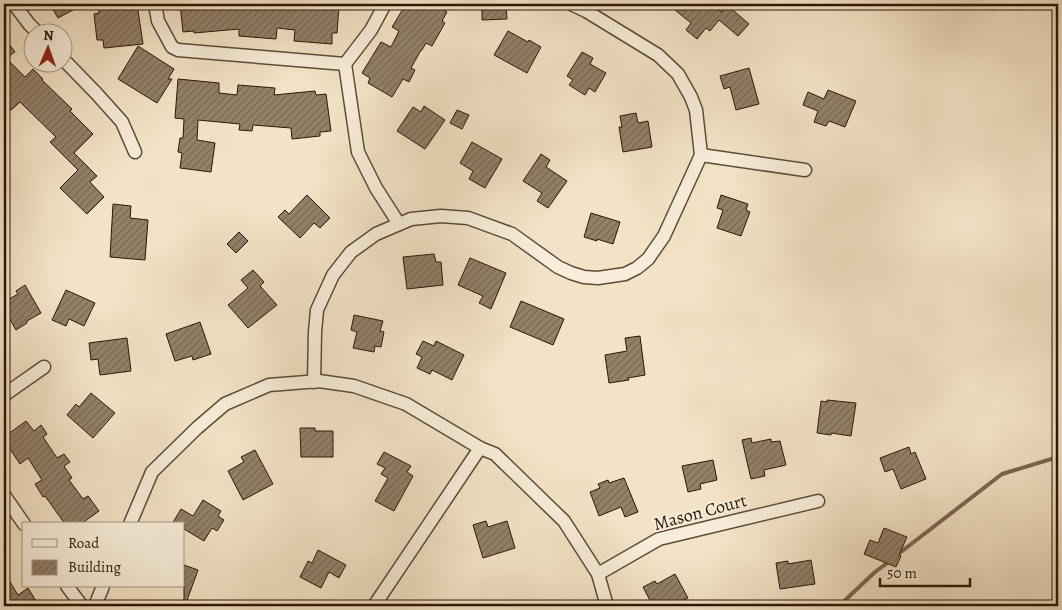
<svg xmlns="http://www.w3.org/2000/svg" width="1062" height="610" font-family="Alegreya,serif">
	<style>
		.lines { fill: none; stroke-linecap: round; stroke-linejoin: round }
		.stream { stroke: #7b6852; stroke-width: 4 }
		.building { fill: url(#building-hatch); stroke: #2c1706 }
		.minor-casing { stroke: #5e4a36; stroke-width: 15 }
		.minor { stroke: #f7edda; stroke-width: 12 }
		.labels { text-anchor: middle; dominant-baseline: central; stroke-width: 4; stroke-linejoin: round; paint-order: stroke }
		.street-label { font-size: 18px; fill: #2c1706; stroke: #f7edda }
	</style>
	<defs>
		<pattern id="building-hatch" width="6" height="6" patternUnits="userSpaceOnUse" patternTransform="scale(1.25)"><rect width="6" height="6" fill="#93816a"/><path d="M-1 1l2-2M0 6l6-6M5 7l2-2" fill="none" stroke="#786955"/></pattern>
	</defs>
	<rect width="100%" height="100%" fill="#f3e3c6"/>
	<filter id="stains"><feTurbulence type="fractalNoise" baseFrequency=".004" numOctaves="4"/><feColorMatrix values="0 0 0 0 .2 0 0 0 0 .09 0 0 0 0 .02 0 0 0 .5 -.17"/></filter>
	<radialGradient id="worn" r=".72"><stop offset=".6" stop-color="#630" stop-opacity="0"/><stop offset="1" stop-color="#630" stop-opacity=".3"/></radialGradient>
	<g class="lines">
		<g class="stream">
			<polyline points="897,555 1002,474 1058,457"/>
			<polyline points="839,606 875,572 890,561"/>
		</g>
	</g>
	<g class="building">
		<polygon points="50,4 84,4 58,18"/>
		<polygon points="98,4 137,4 143,44 104,48 103,40 97,40 94,14 99,13"/>
		<polygon points="180,4 312,4 339,6 337,33 332,33 332,44 294,41 295,30 277,28 276,39 239,36 239,29 194,33 194,31 183,32"/>
		<polygon points="406,4 433,4 447,12 442,21 445,23 432,46 426,43 422,50 421,50 411,68 415,70 409,82 403,79 392,97 368,83 370,78 362,73 381,42 391,47 399,31 392,27"/>
		<polygon points="482,4 506,4 507,19 482,20"/>
		<polygon points="680,4 711,4 721,12 727,5 749,24 738,36 719,20 710,31 706,28 697,39 686,30 691,23 675,10"/>
		<polygon points="508,31 528,42 529,40 541,47 527,73 494,55"/>
		<polygon points="4,38 15,52 6,58 25,77 33,69 43,79 42,80 72,109 70,111 93,134 74,153 97,176 90,182 104,197 87,214 60,188 78,170 50,142 56,137 20,102 11,110 4,102"/>
		<polygon points="138,46 174,69 168,79 172,79 157,103 118,79"/>
		<polygon points="582,52 593,58 590,64 606,73 595,92 589,88 585,95 569,85 573,80 567,76"/>
		<polygon points="749,68 759,104 736,110 730,87 724,89 720,76"/>
		<polygon points="178,79 219,83 219,93 237,95 238,85 275,88 274,95 315,91 316,95 326,94 331,131 320,132 320,136 292,139 291,128 253,125 252,131 239,130 240,124 198,120 197,140 215,143 211,172 180,168 182,153 178,152 180,138 183,138 184,119 175,118"/>
		<polygon points="828,90 856,101 845,127 829,121 826,126 814,122 818,111 803,105 808,92 824,99"/>
		<polygon points="424,106 445,120 425,149 397,131 413,107 421,112"/>
		<polygon points="457,110 469,115 462,129 450,123"/>
		<polygon points="636,113 638,123 648,121 652,147 623,152 619,127 622,127 620,116"/>
		<polygon points="472,142 502,159 485,188 469,179 473,171 460,163"/>
		<polygon points="541,154 550,160 546,167 567,181 548,208 537,201 542,193 523,181"/>
		<polygon points="307,195 330,218 320,228 314,223 300,238 278,217 285,210 289,214"/>
		<polygon points="721,195 748,204 746,210 750,212 741,236 717,228 723,210 717,208"/>
		<polygon points="113,204 131,206 130,218 148,220 145,260 110,257"/>
		<polygon points="591,213 620,222 613,244 597,239 597,241 584,237"/>
		<polygon points="239,232 248,241 236,253 227,244"/>
		<polygon points="434,254 436,262 441,262 443,285 407,289 403,257"/>
		<polygon points="470,258 506,273 491,309 479,303 483,296 458,285"/>
		<polygon points="253,270 264,282 260,286 277,305 248,328 228,305 248,288 241,280"/>
		<polygon points="25,285 41,313 27,321 27,323 16,330 4,309 4,302 18,294 16,291"/>
		<polygon points="66,290 95,303 84,326 69,319 66,326 52,320"/>
		<polygon points="521,301 564,319 553,345 510,327"/>
		<polygon points="354,315 383,321 380,331 384,332 381,347 375,346 374,352 353,348 357,332 351,330"/>
		<polygon points="200,322 211,354 193,360 192,356 175,361 166,334"/>
		<polygon points="640,336 645,375 628,378 629,380 609,383 605,355 627,351 625,338"/>
		<polygon points="127,338 131,371 100,375 98,359 91,360 89,343"/>
		<polygon points="423,341 434,346 436,341 464,355 452,380 432,370 430,374 417,368 422,357 416,354"/>
		<polygon points="91,393 115,413 93,438 67,415 76,404 79,407"/>
		<polygon points="827,400 856,403 851,436 831,433 831,435 817,433 821,401 827,402"/>
		<polygon points="26,421 34,431 41,425 47,434 43,437 57,458 64,454 70,462 64,466 72,478 69,480 83,499 88,496 99,511 81,524 65,524 45,496 43,497 35,484 42,480 28,458 20,464 4,440 4,437"/>
		<polygon points="300,428 315,428 315,431 333,431 333,457 301,457"/>
		<polygon points="751,438 752,443 771,439 771,442 780,441 786,465 764,470 765,476 751,479 742,440"/>
		<polygon points="909,447 911,454 915,452 926,479 901,489 893,469 885,472 880,458"/>
		<polygon points="255,450 273,484 243,500 228,471 244,462 241,457"/>
		<polygon points="384,452 411,466 407,472 413,476 394,511 375,501 388,478 381,474 385,468 377,464"/>
		<polygon points="713,460 717,480 700,484 701,489 688,492 682,466"/>
		<polygon points="624,478 638,512 625,517 621,507 599,516 590,492 600,488 598,484 608,480 609,483"/>
		<polygon points="203,500 221,511 218,516 224,520 217,531 212,528 204,541 184,529 184,524 172,524 181,509 193,516"/>
		<polygon points="486,521 488,527 507,521 515,548 483,558 473,525"/>
		<polygon points="884,528 907,537 899,555 901,556 896,567 864,554 870,540 878,543"/>
		<polygon points="318,550 346,565 339,578 329,572 321,588 300,577 308,561 312,563"/>
		<polygon points="811,560 815,584 780,589 776,563 788,561 788,564"/>
		<polygon points="184,565 198,570 185,606 184,606"/>
		<polygon points="4,572 18,595 28,588 39,606 4,606"/>
		<polygon points="675,574 688,598 672,606 653,606 643,587 655,581 657,584"/>
	</g>
	<g class="lines">
		<defs>
			<g id="minor">
				<polyline points="14,4 29,24 37,32"/>
				<polyline points="155,4 158,21 172,47 178,50 345,64 371,30 385,4"/>
				<polyline points="62,58 96,93 122,122 135,152"/>
				<polyline points="345,64 358,152 376,188 399,224"/>
				<polyline points="701,155 805,170"/>
				<polyline points="314,382 315,332 317,310 333,275 351,252 376,234 411,219 441,216 468,218 512,234 558,267 571,273 584,277 598,278 625,274 637,268 648,259 664,236 701,155 696,110 691,97 678,74 658,55 586,11 571,4"/>
				<polyline points="4,395 44,367"/>
				<polyline points="4,495 24,524"/>
				<polyline points="130,524 152,472 197,428 225,404 269,385 319,381 354,386 406,404 480,448 495,454 564,521 598,574 607,606"/>
				<polyline points="598,574 659,539 818,501"/>
				<polyline points="67,586 82,606"/>
				<polyline points="95,606 103,586"/>
				<polyline points="374,606 480,448"/>
			</g>
		</defs>
		<use href="#minor" class="minor-casing"/>
		<use href="#minor" class="minor"/>
	</g>
	<g class="labels">
		<g class="street-label">
			<text transform="translate(700 512) rotate(-15)">Mason Court</text>
		</g>
	</g>
	<rect width="1062" height="610" fill="none" stroke="#f3e3c6" stroke-width="20"/>
	<rect x="5" y="5" width="1052" height="600" fill="none" stroke="#2c1706" stroke-width="2.5"/>
	<rect x="10" y="10" width="1042" height="590" fill="none" stroke="#2c1706"/>
	<rect x="22" y="522" width="162" height="65" fill="#f7edda" stroke="#a69785"/>
	<rect x="32" y="539" width="25" height="8" fill="#f7edda" stroke="#a69785"/>
	<text x="68" y="548" font-size="15" fill="#2c1706">Road</text>
	<rect x="32" y="560" width="25" height="15" fill="url(#building-hatch)" stroke="#a69785"/>
	<text x="68" y="572" font-size="15" fill="#2c1706">Building</text>
	<g transform="translate(48 48) rotate(2)"><circle r="24" fill="#f7edda" stroke="#a69785"/>
	<path d="M0-4L9 19L0 12L-9 19Z" fill="#8f2418"/>
	<text y="-8" font-size="14" font-weight="bold" text-anchor="middle" fill="#2c1706">N</text>
	</g>
	<path d="M880 578v8h90v-8" fill="none" stroke="#2c1706" stroke-width="2.5"/>
	<text x="887" y="578" font-size="15" fill="#2c1706" stroke="#f7edda" stroke-width="4" paint-order="stroke">50 m</text>
	<rect width="100%" height="100%" filter="url(#stains)"/>
	<rect width="100%" height="100%" fill="url(#worn)"/>
</svg>
